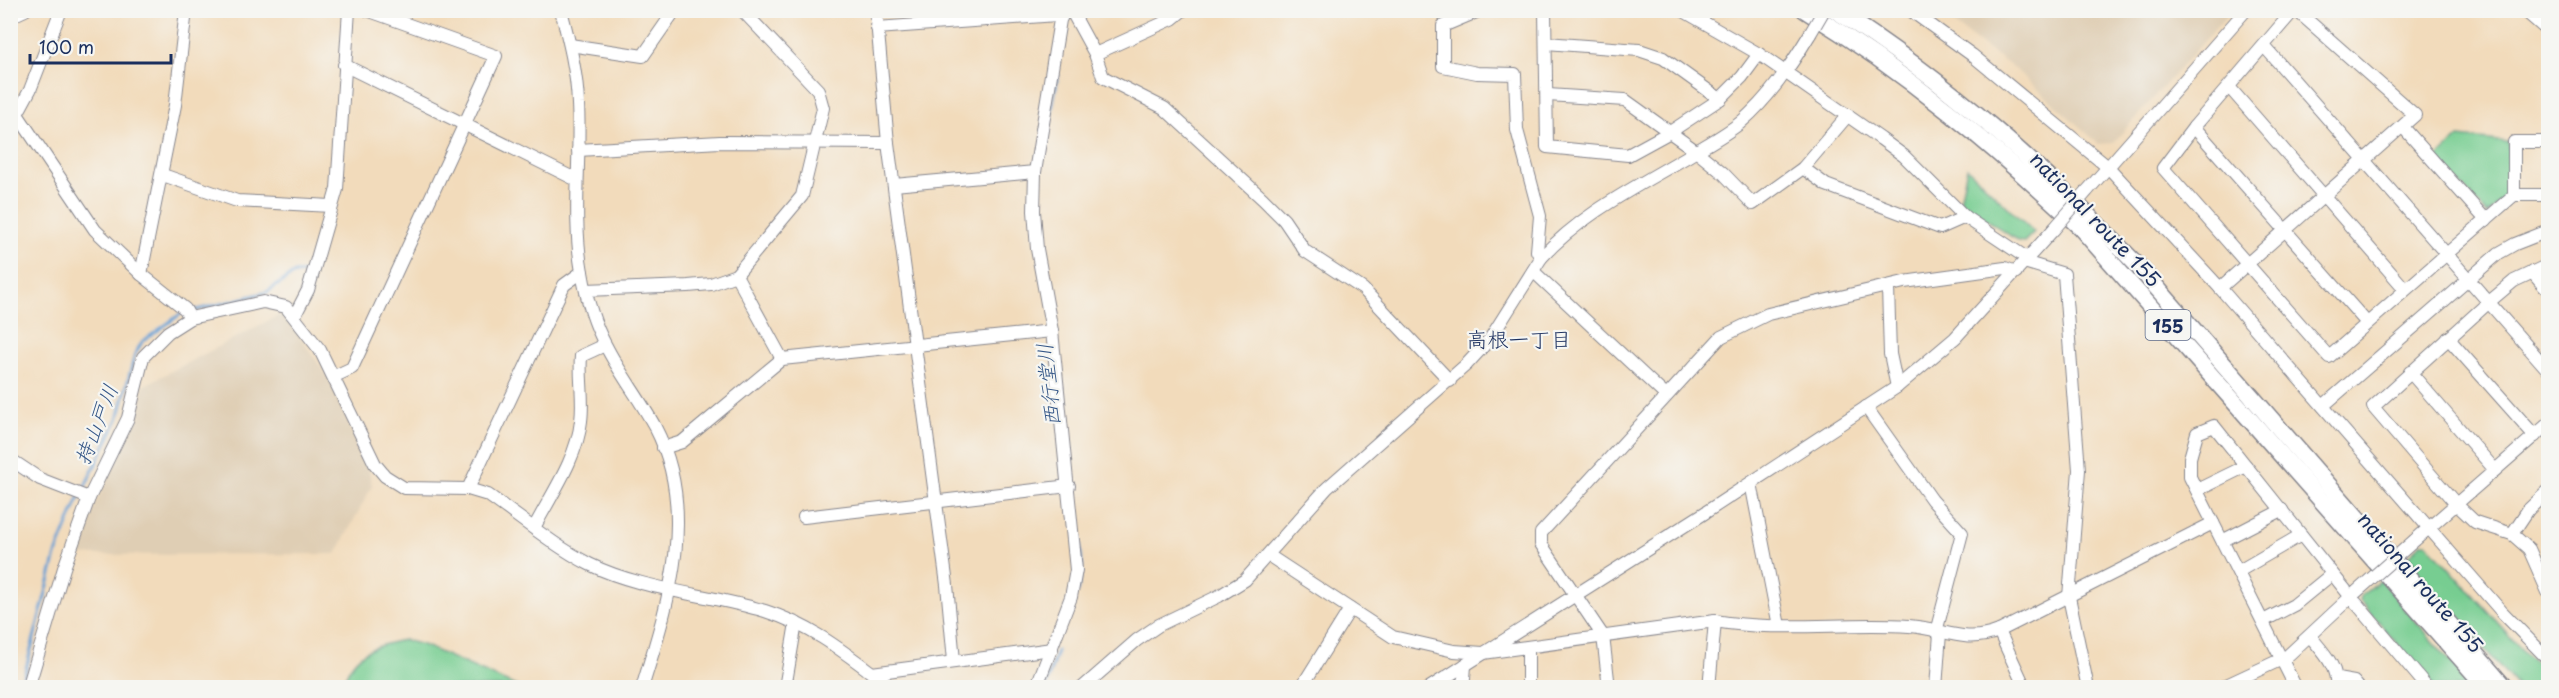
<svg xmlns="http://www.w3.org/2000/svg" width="2559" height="698" font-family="'Playpen Sans','Klee One',sans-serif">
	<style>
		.built { fill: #dfceb4 }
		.green { fill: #77cd91; stroke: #497e78; stroke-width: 1.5 }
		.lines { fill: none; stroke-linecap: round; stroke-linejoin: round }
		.stream { stroke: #639fd4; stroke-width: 3 }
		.minor-casing { stroke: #86858c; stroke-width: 14 }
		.highway-casing { stroke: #86858c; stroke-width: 19 }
		.minor { stroke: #fff; stroke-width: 12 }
		.highway { stroke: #fff; stroke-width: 16 }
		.minor-bridge-casing { stroke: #86858c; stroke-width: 14; stroke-linecap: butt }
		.minor-bridge { stroke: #fff; stroke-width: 12 }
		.labels { text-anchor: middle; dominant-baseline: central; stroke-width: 4.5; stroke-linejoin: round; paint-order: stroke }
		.shield { fill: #f6f6f2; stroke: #5d6b8a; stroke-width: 1.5 }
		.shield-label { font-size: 18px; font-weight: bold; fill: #1b2f5e }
		.street-label { font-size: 20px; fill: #1b2f5e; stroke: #f6f6f2 }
		.neighbourhood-label { font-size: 21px; fill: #1b2f5e; stroke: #f6f6f2 }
		.water-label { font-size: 21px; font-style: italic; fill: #345687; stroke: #f6f6f2 }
	</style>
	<rect width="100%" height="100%" fill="#f6f6f2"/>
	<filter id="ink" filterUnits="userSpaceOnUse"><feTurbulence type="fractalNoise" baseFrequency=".0167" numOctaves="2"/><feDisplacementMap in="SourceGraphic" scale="12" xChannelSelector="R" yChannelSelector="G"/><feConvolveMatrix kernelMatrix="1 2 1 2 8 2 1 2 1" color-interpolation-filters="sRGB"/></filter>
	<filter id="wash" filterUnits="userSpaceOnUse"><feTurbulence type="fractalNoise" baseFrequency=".008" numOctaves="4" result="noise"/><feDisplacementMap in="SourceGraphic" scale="24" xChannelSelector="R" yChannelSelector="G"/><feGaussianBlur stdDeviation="1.35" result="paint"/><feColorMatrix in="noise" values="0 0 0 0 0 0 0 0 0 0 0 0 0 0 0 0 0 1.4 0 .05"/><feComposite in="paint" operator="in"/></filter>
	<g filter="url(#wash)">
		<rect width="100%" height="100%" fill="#f2dbbb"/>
		<g class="built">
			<polygon points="1936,11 2231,11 2113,143 2099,144 2015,69"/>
			<polygon points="283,313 330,380 369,470 372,486 336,554 75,555 89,518 139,412 143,386"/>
		</g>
		<g class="green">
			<polygon points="2459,137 2508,142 2509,193 2487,214 2437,158"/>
			<polygon points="1967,168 2034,232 2024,242 2018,241 1960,201"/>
			<polygon points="2422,543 2427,543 2520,648 2548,675 2548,687 2518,687 2405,559"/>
			<polygon points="2380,580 2473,687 2435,687 2360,601 2361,596"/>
			<path d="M404,640L423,645L518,687H342C351,653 372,646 404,640Z"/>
		</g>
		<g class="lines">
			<g class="stream">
				<polyline points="1046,141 1058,75"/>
				<polyline points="189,312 267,292 295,273 305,273"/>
				<polyline points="1072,475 1082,565 1078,591"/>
				<polyline points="82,492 118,419 135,354 142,342 182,313"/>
				<polyline points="18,688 24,676 57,551 79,498"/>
				<polyline points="1045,688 1057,651"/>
			</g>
		</g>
	</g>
	<g filter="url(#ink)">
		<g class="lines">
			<defs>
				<g id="minor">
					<path d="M561,10C569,41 577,72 578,104C581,160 572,217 582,272C586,296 594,324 606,346C620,374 640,399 655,427C699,511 668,604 642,688"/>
					<polyline points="876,10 888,143 947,585 954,661"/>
					<polyline points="1071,10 1095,54 1103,77 1164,108 1263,199 1284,220 1305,251 1363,289 1450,381"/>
					<polyline points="1481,10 1443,26 1443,66 1477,73 1515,74 1517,130 1540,216 1537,251 1541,258"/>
					<polyline points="1545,10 1547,147 1628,155 1670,132 1720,99 1742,77 1759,54"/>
					<polyline points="1682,10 1759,54 1881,139 1904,156 1965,217 2028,259"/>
					<polyline points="1910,10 1972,55 2109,168 2220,288 2502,612 2548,659"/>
					<polyline points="2294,10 2194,127 2163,168 2329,357 2514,195 2548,195"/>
					<polyline points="2524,10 2548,31"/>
					<polyline points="10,17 25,10"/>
					<polyline points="877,28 1057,15"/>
					<polyline points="1546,43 1639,50 1663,58 1720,99"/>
					<polyline points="570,45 643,56 675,10"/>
					<polyline points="2264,46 2548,370"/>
					<polyline points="1095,54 1172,19 1183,10"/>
					<polyline points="344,65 577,180"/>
					<polyline points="2229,87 2405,289"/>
					<polyline points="1548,95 1625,100 1696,151 1723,173 1753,204 1803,168 1848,115"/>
					<polyline points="17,114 95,230 141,274 185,309 190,318"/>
					<polyline points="17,114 30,90 61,10"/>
					<polyline points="2194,127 2367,323"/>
					<polyline points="2403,127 2486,220"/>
					<polyline points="578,150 720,142 888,143"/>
					<polyline points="1803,168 1826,185 1940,228 1965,217"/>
					<polyline points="163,175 237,201 331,206"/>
					<polyline points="894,185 1035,172"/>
					<polyline points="2087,191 2246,10"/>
					<polyline points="2514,195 2514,142 2548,142"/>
					<polyline points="2024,262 2064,274 2079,470 2069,597 2088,688"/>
					<polyline points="2548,265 2514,281 2489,302 2373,407 2456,504 2475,522 2512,534 2529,549 2548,592"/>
					<polyline points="1533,271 1665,395"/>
					<polyline points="2532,272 2548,291"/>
					<polyline points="141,274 175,105 186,10"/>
					<polyline points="736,275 782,359"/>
					<polyline points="1888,287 1890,354 1897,387"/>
					<polyline points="2220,288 2415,115 2296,10"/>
					<polyline points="586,290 688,286 711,284 736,275 802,196 823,108 818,90 742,10"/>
					<polyline points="295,315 308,290 337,189 349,10"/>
					<polyline points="2448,338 2535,436"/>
					<polyline points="2410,372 2495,470"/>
					<polyline points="335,376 352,368 496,56 367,10"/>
					<polyline points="2323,406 2499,253 2515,244 2548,231"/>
					<polyline points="1866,407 1932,500 1962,533 1936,632"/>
					<polyline points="663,448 682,442 782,359 1052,331"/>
					<polyline points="10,459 40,479 89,498"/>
					<polyline points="1751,483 1779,626"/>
					<polyline points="468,489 564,285 582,272"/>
					<polyline points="2197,490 2246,466"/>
					<polyline points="804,517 1069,486"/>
					<path d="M534,528C551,495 577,459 581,421C584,399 579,378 581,356L605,345"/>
					<polyline points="2512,534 2528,510 2548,491"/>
					<polyline points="2224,540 2282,510"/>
					<polyline points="2415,540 2548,424"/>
					<path d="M1268,555L1393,637L1454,651L1483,653L1715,621C1779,632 1844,622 1909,626C1943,628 1963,645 1999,631L2213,523"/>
					<polyline points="2239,571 2301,535"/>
					<polyline points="2263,621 2294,605 2332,574"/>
					<polyline points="1999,631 2025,688"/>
					<path d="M2310,636C2322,651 2339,667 2336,688"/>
					<polyline points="1528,647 1528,688"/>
					<polyline points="2283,660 2355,593"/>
					<polyline points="872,673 1052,649"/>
					<polyline points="2337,679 2354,682 2359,688"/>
					<path d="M28,688L64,568L89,498L128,418L143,357L168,332L190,318L263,302L286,307L320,350L375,464L385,476L404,488L468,489L488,495C521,518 553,545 589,564C641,590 709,594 765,611C816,627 850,657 892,688"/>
					<polyline points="785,688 796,623"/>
					<polyline points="1036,688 1071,597 1076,570 1052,331 1037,249 1034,211 1035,172 1060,20 1065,10"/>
					<path d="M1082,688L1137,640L1159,625L1219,596L1245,580L1327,488L1467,364L1490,339L1541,258C1582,213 1638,186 1690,155C1706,145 1725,135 1740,123C1769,98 1790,67 1810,34"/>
					<polyline points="1301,688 1350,609"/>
					<polyline points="1429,688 1703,514 1897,387 1955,338 2054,229"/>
					<polyline points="1460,688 1464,679 1465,665"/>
					<polyline points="1609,688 1603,636 1541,544 1541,533 1721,337 1768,314 1904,282 2005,268 2016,272"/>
					<polyline points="1709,688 1715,621"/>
					<polyline points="1936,688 1940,633"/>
					<polyline points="2220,688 2282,659"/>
					<polyline points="2296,688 2190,477 2190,458 2197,433 2214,426 2351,597 2428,688"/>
				</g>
				<g id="highway">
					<path d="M1805,10C1906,72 1994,146 2080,227L2487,688"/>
					<path d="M1835,10C1948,82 2046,170 2138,266L2505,688"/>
				</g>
			</defs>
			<use href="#minor" class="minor-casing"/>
			<use href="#highway" class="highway-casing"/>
			<use href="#minor" class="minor"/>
			<use href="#highway" class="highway"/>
			<defs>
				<g id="minor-bridge">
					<polyline points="1810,34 1824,10"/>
					<polyline points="2054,229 2087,191"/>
					<polyline points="2355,593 2415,540"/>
				</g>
			</defs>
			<use href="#minor-bridge" class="minor-bridge-casing"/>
			<use href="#minor-bridge" class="minor-bridge"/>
		</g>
	</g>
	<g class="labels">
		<rect class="shield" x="2145.5" y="310" width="45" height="30" rx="4.5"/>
		<g class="shield-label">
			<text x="2168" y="325">155</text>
		</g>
		<g class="street-label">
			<text transform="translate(2096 219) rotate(46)">national route 155</text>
			<text transform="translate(2421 582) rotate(49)">national route 155</text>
		</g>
		<g class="neighbourhood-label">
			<text x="1519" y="338">高根一丁目</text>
		</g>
		<g class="water-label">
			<text transform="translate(1047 385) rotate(-96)">西行堂川</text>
			<text transform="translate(95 424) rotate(-69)">持山戸川</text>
		</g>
	</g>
	<rect width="2559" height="698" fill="none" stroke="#f6f6f2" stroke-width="36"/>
	<path d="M30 54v9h141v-9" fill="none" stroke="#1b2f5e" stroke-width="3"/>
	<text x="39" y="54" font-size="18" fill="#1b2f5e" stroke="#f6f6f2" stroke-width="4.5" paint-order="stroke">100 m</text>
</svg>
